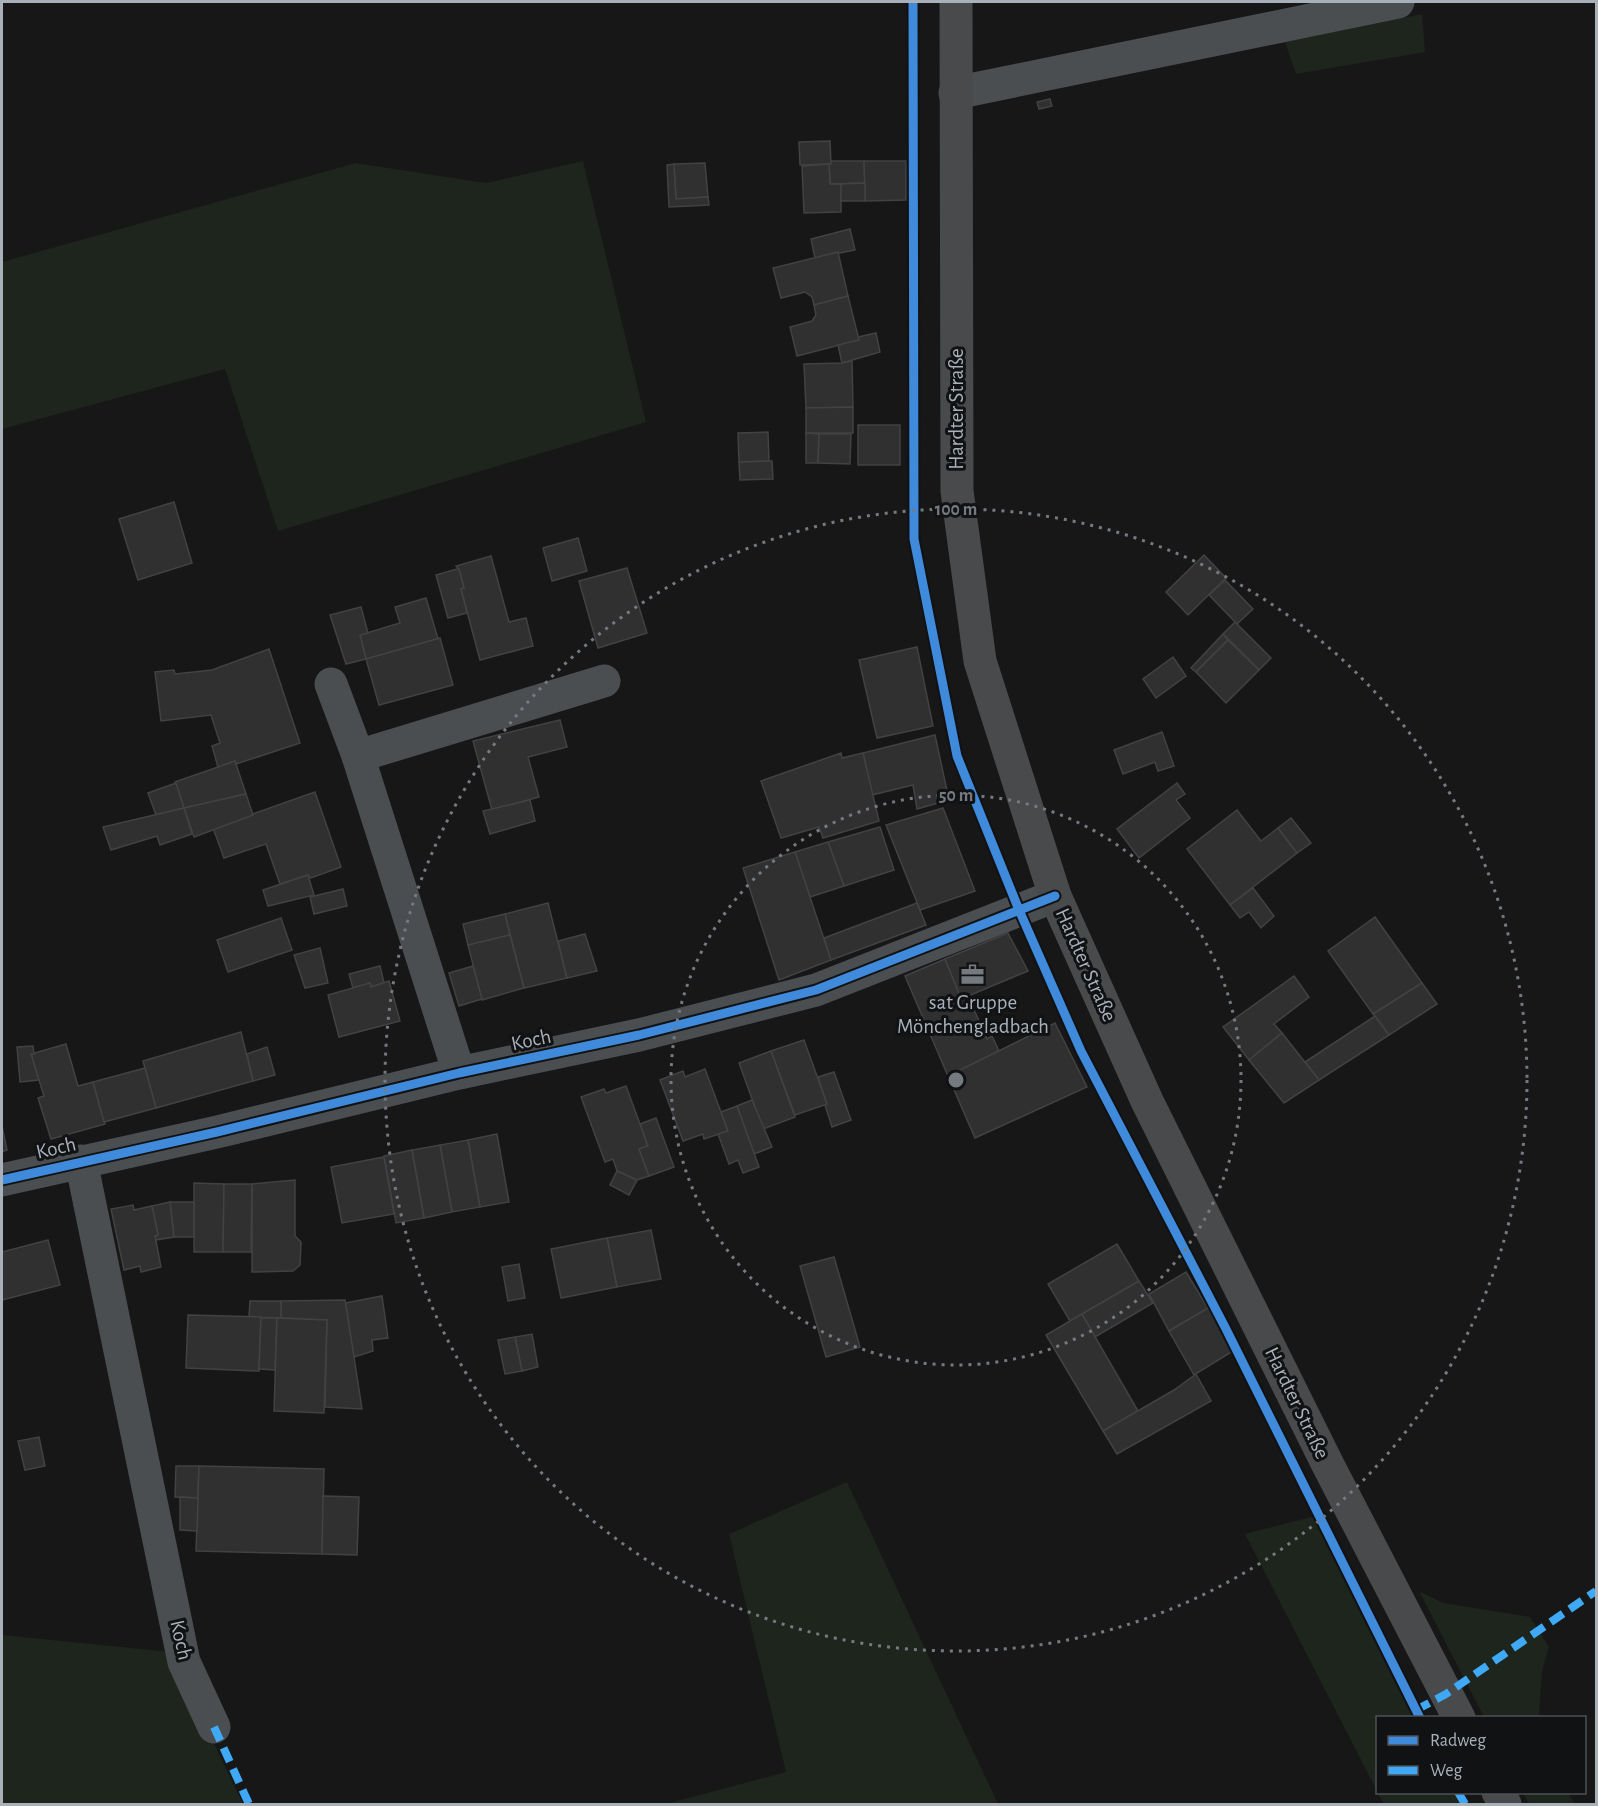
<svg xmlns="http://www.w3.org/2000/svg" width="1598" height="1806" font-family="'Alegreya Sans',sans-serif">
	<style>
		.green { fill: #1d251d }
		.building { fill: #303031; stroke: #404243; stroke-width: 1.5 }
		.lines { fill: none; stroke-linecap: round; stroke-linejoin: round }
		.minor { stroke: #4b4e50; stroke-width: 33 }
		.major { stroke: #494a4c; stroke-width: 33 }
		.quiet { stroke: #3fa9f5; stroke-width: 8; stroke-dasharray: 15 8; stroke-linecap: butt }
		.cycleway-casing { stroke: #111214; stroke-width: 13 }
		.cycleway { stroke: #408adc; stroke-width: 9 }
		.ring { fill: none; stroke: #757a80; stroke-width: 3; stroke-dasharray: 3 6 }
		.labels { text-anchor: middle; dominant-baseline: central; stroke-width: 6; stroke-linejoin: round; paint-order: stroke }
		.street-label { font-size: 21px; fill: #a8b0b9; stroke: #111214 }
		.poi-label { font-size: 21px; fill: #a8b0b9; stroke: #111214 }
		.centre { fill: #757a80; stroke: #111214; stroke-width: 3 }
		.ring-label { font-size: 18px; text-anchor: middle; font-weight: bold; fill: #757a80; stroke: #111214; stroke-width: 6; stroke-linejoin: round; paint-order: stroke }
	</style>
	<rect width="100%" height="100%" fill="#171717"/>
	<g class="green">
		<polygon points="1422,14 1425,52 1296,74 1285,42"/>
		<polygon points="583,161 646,422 278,531 225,369 2,429 2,262 356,163 486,183"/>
		<polygon points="847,1482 998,1804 666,1804 786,1772 729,1534"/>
		<polygon points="1315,1516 1418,1717 1378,1718 1377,1791 1245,1534"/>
		<polygon points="1419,1591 1443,1603 1530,1617 1549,1647 1542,1671 1539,1717 1484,1717"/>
		<polygon points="2,1635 170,1652 243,1804 2,1804"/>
		<polygon points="1378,1793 1456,1793 1462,1804 1384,1804"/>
		<polygon points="1523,1793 1568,1793 1575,1804 1529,1804"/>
	</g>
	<g class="building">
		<polygon points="1050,99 1052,106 1039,109 1037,102"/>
		<polygon points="830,141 831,164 800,165 799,142"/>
		<polygon points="831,161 864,161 865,183 830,184 829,164 831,164"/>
		<polygon points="864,161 906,161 906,200 865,201"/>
		<polygon points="705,163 708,197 676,199 674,164"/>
		<polygon points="674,164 676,199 708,197 709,205 669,207 667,165"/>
		<polygon points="829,164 830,184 841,184 841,212 804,213 802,166"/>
		<polygon points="865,183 865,201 841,201 841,184"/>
		<polygon points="850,229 855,250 815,258 811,239"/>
		<polygon points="838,252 848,296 814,305 812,297 805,292 781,298 773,268"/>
		<polygon points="848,296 859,340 797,356 790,327 812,321 816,315 814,305"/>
		<polygon points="876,333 880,352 842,363 838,345 859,340 858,337"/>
		<polygon points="852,361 853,407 806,408 804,364 842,363"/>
		<polygon points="853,407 853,433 806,433 806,408"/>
		<rect x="858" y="425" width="42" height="40"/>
		<polygon points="768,432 769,461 739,462 738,433"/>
		<polygon points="806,433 819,434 818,463 806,463"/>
		<polygon points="819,434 851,434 850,464 818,463"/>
		<polygon points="769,461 772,461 773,479 740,480 739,462"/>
		<polygon points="174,502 192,563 138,580 119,519"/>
		<polygon points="578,538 587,571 552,581 543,548"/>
		<polygon points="1204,555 1226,578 1188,615 1166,592"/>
		<polygon points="491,556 509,622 526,618 533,646 480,660 461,589 464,588 459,569 456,566"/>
		<polygon points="627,568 647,633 598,648 579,581"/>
		<polygon points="457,569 459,569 464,588 461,589 467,613 448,618 436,575"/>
		<polygon points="1225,580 1253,609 1237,624 1209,595"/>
		<polygon points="426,598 438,639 366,659 360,635 400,623 395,607"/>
		<polygon points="361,607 368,633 360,635 366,659 346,664 330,615"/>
		<polygon points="1235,622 1271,658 1259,670 1223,634"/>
		<polygon points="1223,634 1228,640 1196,672 1191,668"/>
		<polygon points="440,638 453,685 379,705 366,659"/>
		<polygon points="1228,640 1259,670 1226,703 1196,672"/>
		<polygon points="917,647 933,726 877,738 859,660"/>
		<polygon points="269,649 300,743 236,764 235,761 218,767 212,746 220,743 211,715 161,721 155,672 174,670 175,674 212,670"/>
		<polygon points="1173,657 1186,676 1156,698 1143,679"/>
		<polygon points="560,720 567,747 528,757 539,797 492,810 473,741"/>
		<polygon points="1162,732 1174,766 1158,771 1155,762 1123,774 1114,750"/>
		<polygon points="935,735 949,800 917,809 913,785 872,795 863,753"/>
		<polygon points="841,753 842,758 863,753 879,821 823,838 819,827 781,838 761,781"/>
		<polygon points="235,761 246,794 184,808 175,782"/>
		<polygon points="176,783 184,808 156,815 148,793"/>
		<polygon points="1177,783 1185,794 1176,800 1190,818 1139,858 1117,829"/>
		<polygon points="315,792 341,867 311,878 308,875 280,884 266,844 224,858 213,828"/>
		<polygon points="246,794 253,815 194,837 184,808"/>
		<polygon points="530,800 535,821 490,834 483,811"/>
		<polygon points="184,808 192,834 160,845 157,836 111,850 103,827"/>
		<polygon points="943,808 975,891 920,910 886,825"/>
		<polygon points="1237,810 1261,841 1278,828 1297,853 1230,905 1187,849"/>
		<polygon points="1291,818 1311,843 1297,853 1278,828"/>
		<polygon points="880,827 894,870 844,886 828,842"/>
		<polygon points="828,842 844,886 810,897 795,852"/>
		<polygon points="795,852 831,960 779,980 743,868"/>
		<polygon points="308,875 314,895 268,906 263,890"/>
		<polygon points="1253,888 1274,916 1261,928 1249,912 1240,918 1230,905"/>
		<polygon points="343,889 347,906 314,914 310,897"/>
		<polygon points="548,903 567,978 524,988 505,914"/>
		<polygon points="917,903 926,925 831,960 824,938"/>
		<polygon points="505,914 510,935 468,945 463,924"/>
		<polygon points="1375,917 1422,983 1373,1014 1328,951"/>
		<polygon points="281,918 292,950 228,972 217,940"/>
		<polygon points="1008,933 1028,971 961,999 945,959"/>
		<polygon points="585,934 597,971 567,978 558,941"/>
		<polygon points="510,935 524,988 482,1000 468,945"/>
		<polygon points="320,948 328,983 305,988 294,955"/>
		<polygon points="945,959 961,999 968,996 987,1039 992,1036 999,1051 948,1076 905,976"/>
		<polygon points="380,966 384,983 371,987 370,983 353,988 349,974"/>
		<polygon points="473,966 482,999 459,1006 449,973"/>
		<polygon points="1294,976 1309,997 1274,1024 1282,1033 1249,1060 1223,1027"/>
		<polygon points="389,981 400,1021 339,1037 328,995 370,983 371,987"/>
		<polygon points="1422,983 1437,1004 1389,1035 1373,1014"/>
		<polygon points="1375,1016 1389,1035 1319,1080 1305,1062"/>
		<polygon points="1055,1023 1087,1087 975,1138 948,1076"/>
		<polygon points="241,1032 253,1081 156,1108 143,1061"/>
		<polygon points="1282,1033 1319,1080 1284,1103 1249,1060"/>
		<polygon points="804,1040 827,1104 795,1115 771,1051"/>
		<polygon points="66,1044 78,1086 93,1082 105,1124 51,1139 38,1098 44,1096 31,1054"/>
		<polygon points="33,1046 34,1054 31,1054 39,1080 20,1082 17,1047"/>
		<polygon points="267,1047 275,1075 253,1081 247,1054"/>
		<polygon points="771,1051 795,1117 763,1129 739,1063"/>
		<polygon points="145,1068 156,1108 104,1122 93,1082"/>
		<polygon points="705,1069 728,1131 704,1139 703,1134 683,1141 660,1080 683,1071 685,1077"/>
		<polygon points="834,1072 851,1120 832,1127 825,1105 827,1104 818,1077"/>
		<polygon points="626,1086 648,1146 639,1149 649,1176 637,1180 617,1171 613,1159 605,1162 581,1097 604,1089 606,1093"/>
		<polygon points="752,1100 772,1147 754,1154 737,1106"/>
		<polygon points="737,1106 759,1167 743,1173 738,1160 729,1164 718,1134 728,1131 721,1112"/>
		<polygon points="656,1118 674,1167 649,1176 639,1149 648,1146 640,1124"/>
		<polygon points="2,1126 7,1150 2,1152"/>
		<polygon points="497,1134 509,1202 480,1207 468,1140"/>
		<polygon points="468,1140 480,1207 452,1212 440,1145"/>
		<polygon points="440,1145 452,1212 424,1218 412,1150"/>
		<polygon points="412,1150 424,1218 396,1223 384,1156"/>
		<polygon points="384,1157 394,1214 342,1223 331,1167"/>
		<polygon points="617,1171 637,1180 629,1195 610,1185"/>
		<polygon points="295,1180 295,1236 301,1242 300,1265 293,1271 252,1272 252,1184"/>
		<polygon points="194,1183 224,1184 223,1252 194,1252"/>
		<polygon points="224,1184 252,1184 251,1252 223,1252"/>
		<polygon points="170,1202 194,1202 194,1237 174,1237"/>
		<polygon points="170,1202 174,1237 155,1240 155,1236 158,1235 152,1206"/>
		<polygon points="133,1205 134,1210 152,1206 158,1235 155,1236 161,1267 141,1272 140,1266 124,1270 111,1209"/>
		<polygon points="651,1230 661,1279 617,1287 607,1238"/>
		<polygon points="607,1238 617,1287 561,1298 551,1249"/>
		<polygon points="48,1240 60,1285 2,1300 2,1252"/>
		<polygon points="1117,1244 1139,1281 1070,1321 1048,1284"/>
		<polygon points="834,1257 860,1347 826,1357 800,1266"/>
		<polygon points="519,1264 525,1298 508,1301 502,1267"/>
		<polygon points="1186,1272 1208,1308 1169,1331 1149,1294"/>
		<polygon points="1139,1281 1153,1303 1095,1337 1082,1314"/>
		<polygon points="382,1296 388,1338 372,1340 373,1351 354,1357 345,1303"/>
		<polygon points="345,1300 354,1357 362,1409 325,1407 327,1320 281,1318 281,1301"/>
		<polygon points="250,1301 281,1301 281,1318 249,1317"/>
		<polygon points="1208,1308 1233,1351 1194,1375 1169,1331"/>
		<polygon points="1082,1314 1138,1411 1103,1431 1046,1335"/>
		<polygon points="188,1315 261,1317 259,1371 186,1368"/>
		<polygon points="261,1318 277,1318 275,1370 259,1369"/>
		<polygon points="277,1318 327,1320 324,1413 274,1411"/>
		<polygon points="532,1334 538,1367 522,1371 515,1337"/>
		<polygon points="515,1337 522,1371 505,1374 498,1340"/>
		<polygon points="1196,1374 1211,1401 1117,1454 1103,1431 1174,1390"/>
		<polygon points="39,1437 45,1466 25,1470 18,1441"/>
		<polygon points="176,1466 199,1466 198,1498 175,1497"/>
		<polygon points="199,1466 324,1469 322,1554 196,1551"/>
		<polygon points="323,1496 359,1497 357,1555 322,1554"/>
		<polygon points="180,1497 198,1498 197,1531 180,1530"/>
	</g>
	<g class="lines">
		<g class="minor">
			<polyline points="955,93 1398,2"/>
			<polyline points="331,684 358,756 459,1073"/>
			<polyline points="358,756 604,681"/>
			<polyline points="81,1161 184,1662 214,1727"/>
			<polyline points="2,1180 217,1132 459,1073 639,1035 816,990 1055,896"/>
		</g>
		<g class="major">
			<polyline points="956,2 957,491 980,661 1055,896 1147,1101 1328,1465 1459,1718"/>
			<polyline points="1498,1792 1505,1804"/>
		</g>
		<g class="quiet">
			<polyline points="1416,1710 1446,1694 1596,1591"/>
			<polyline points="214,1727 249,1804"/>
			<polyline points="1458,1792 1465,1804"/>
		</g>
		<defs>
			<g id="cycleway">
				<polyline points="913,2 914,539 957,756 1019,910 1081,1051 1226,1329 1420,1718"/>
				<polyline points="2,1180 217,1132 459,1073 639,1035 816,990 1055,896"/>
			</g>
		</defs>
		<use href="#cycleway" class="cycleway-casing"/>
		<use href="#cycleway" class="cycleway"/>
	</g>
	<g class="ring">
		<circle cx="956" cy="1080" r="285"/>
		<circle cx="956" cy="1080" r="571"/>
	</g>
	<defs>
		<symbol id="office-bare" viewBox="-9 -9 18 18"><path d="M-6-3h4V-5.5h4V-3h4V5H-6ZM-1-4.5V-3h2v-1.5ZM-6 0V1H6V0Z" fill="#757a80" stroke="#111214" stroke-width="2.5" paint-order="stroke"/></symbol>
	</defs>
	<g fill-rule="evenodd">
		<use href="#office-bare" x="956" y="958" width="33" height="33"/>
	</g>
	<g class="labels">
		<g class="street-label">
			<text transform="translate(956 409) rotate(-90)">Hardter Straße</text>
			<text transform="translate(1086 965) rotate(66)">Hardter Straße</text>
			<text transform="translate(531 1040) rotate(-12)">Koch</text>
			<text transform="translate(56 1148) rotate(-13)">Koch</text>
			<text transform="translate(1297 1403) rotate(64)">Hardter Straße</text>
			<text transform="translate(181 1640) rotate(77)">Koch</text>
		</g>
		<g class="poi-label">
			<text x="973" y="1002">sat Gruppe<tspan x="973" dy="24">Mönchengladbach</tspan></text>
		</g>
	</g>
	<circle cx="956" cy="1080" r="9" class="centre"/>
	<g class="ring-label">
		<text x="956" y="515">100 m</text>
		<text x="956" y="801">50 m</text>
	</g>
	<rect width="1598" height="1806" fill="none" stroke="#a8b0b9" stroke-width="6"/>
	<rect x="1376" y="1716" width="210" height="78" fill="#111214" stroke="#4d5156" stroke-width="1.5"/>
	<rect x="1388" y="1736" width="30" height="9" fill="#408adc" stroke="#4d5156" stroke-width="1.5"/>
	<text x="1430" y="1746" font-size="18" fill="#a8b0b9">Radweg</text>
	<rect x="1388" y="1766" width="30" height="9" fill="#3fa9f5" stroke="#4d5156" stroke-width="1.5"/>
	<text x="1430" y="1776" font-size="18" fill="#a8b0b9">Weg</text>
</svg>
